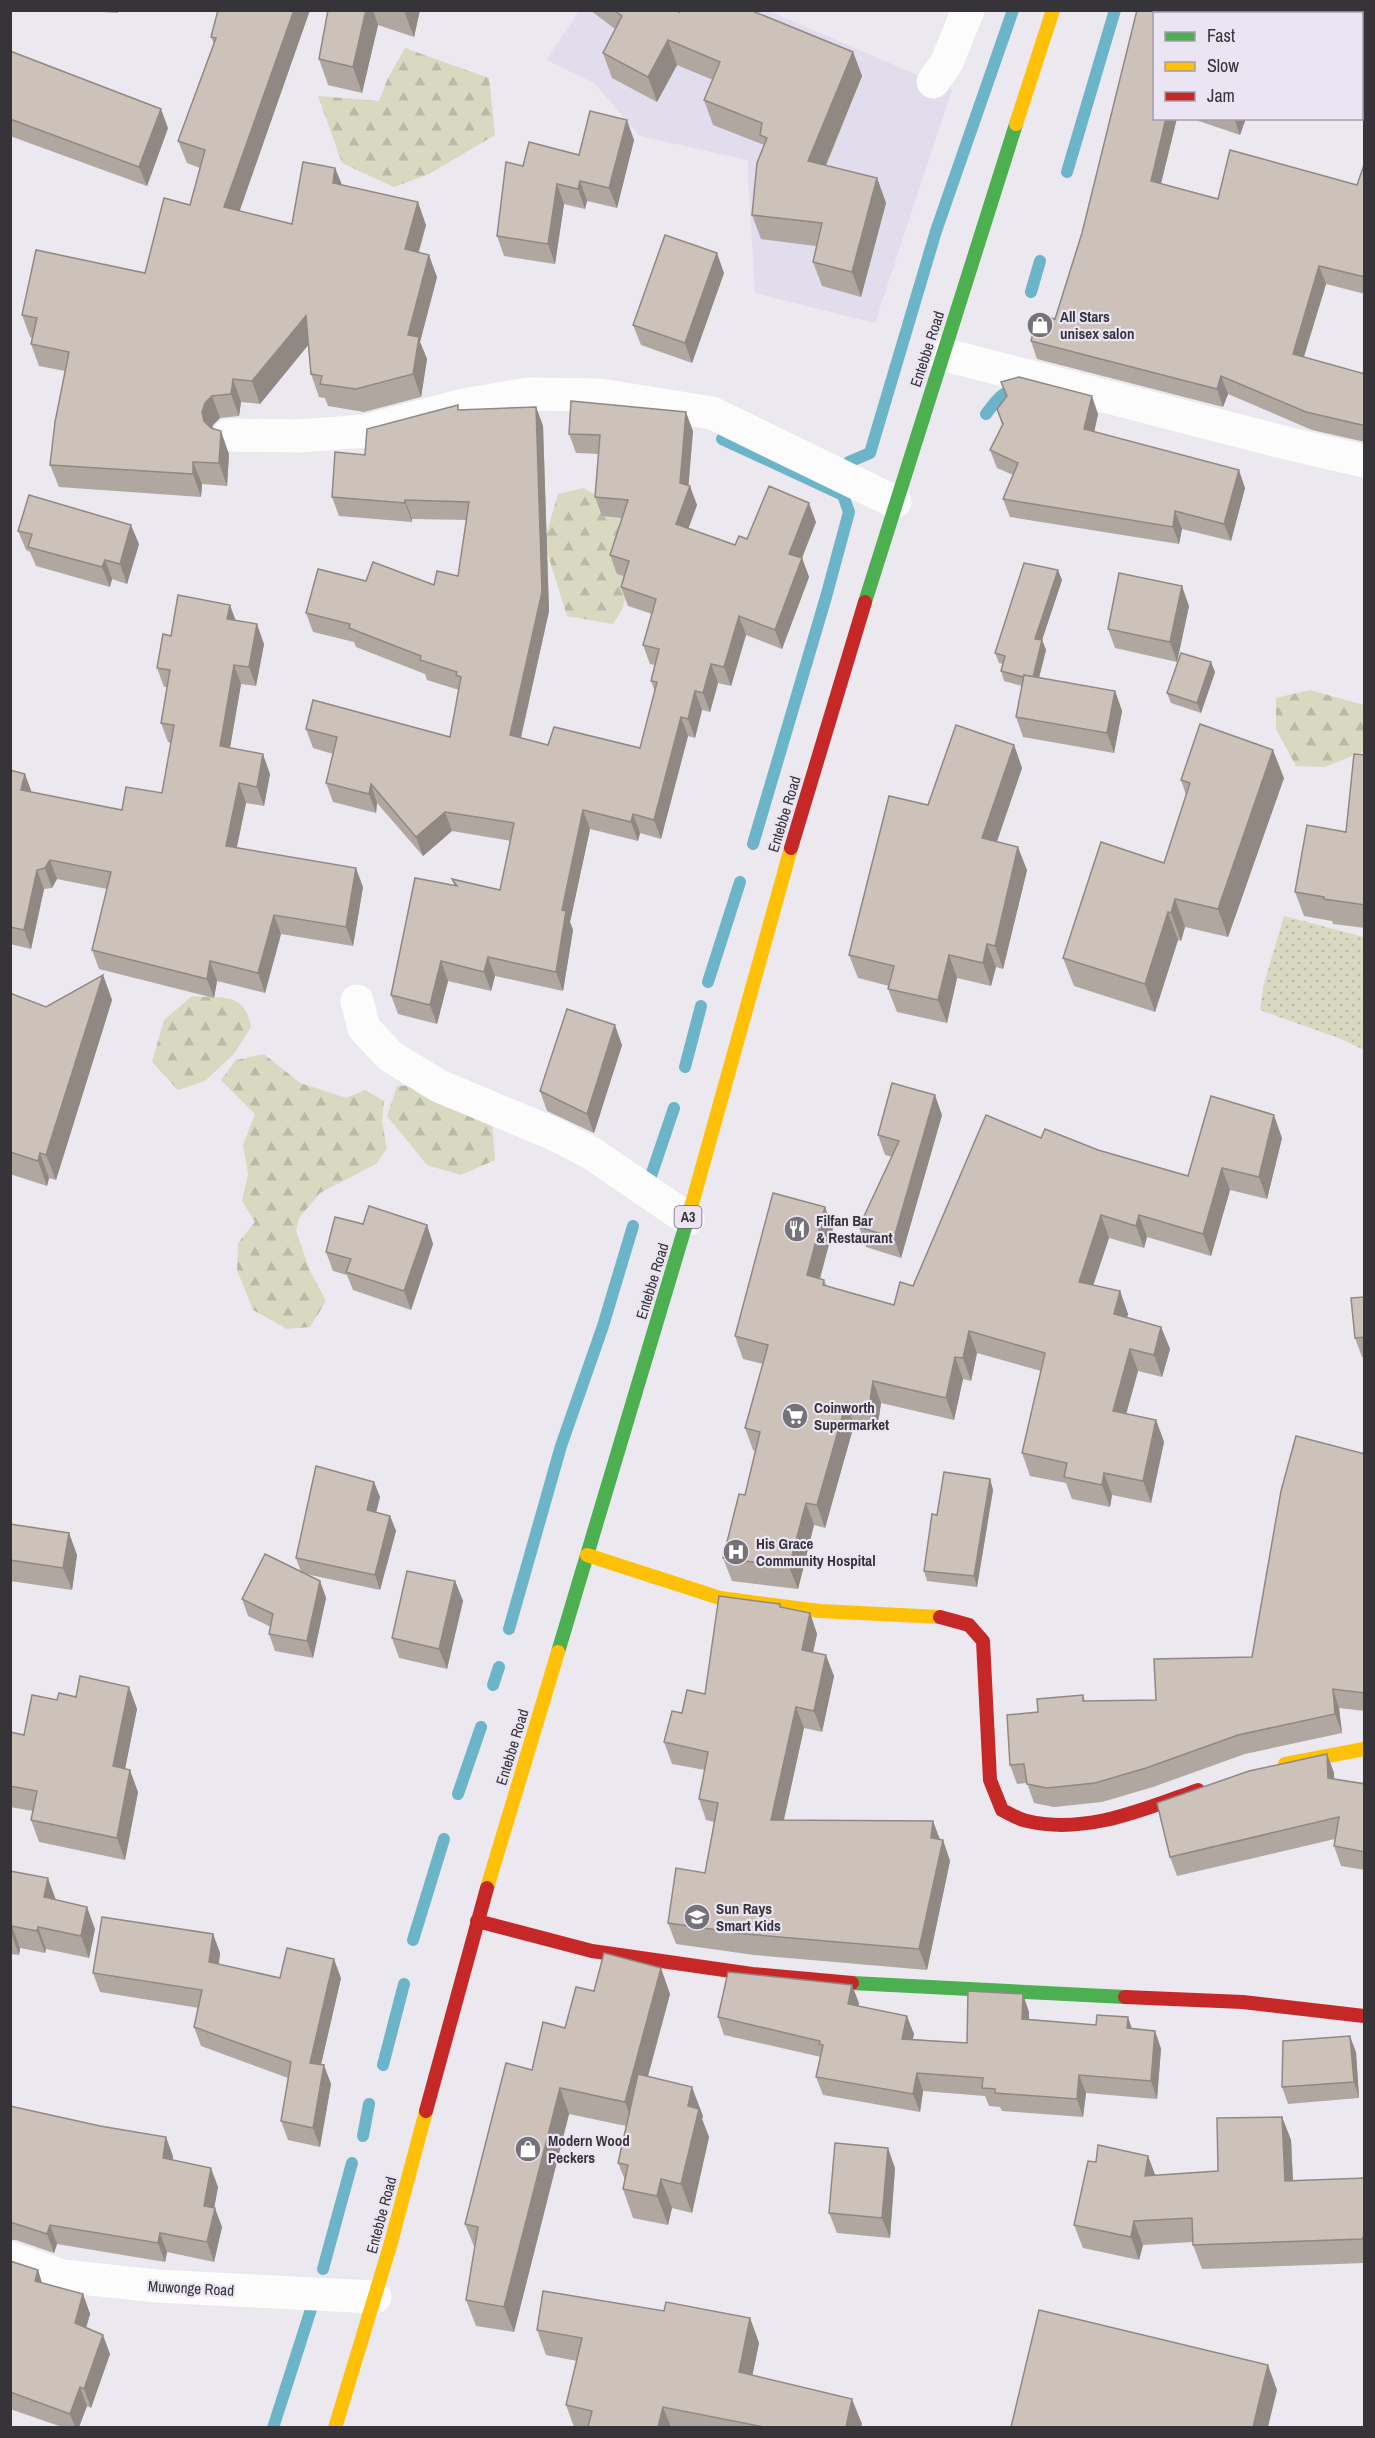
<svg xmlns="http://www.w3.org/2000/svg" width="1375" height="2438" font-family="'Archivo Narrow',sans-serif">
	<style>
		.education { fill: #e1ddec }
		.grass { fill: url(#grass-dots) }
		.forest { fill: url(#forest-firs) }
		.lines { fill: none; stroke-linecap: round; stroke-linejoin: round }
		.stream { stroke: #6cb4c7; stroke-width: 12 }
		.street { stroke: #fcfcfd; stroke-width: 33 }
		.fast { stroke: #4caf50; stroke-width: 14 }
		.slow { stroke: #ffc107; stroke-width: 14 }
		.jam { stroke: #c62828; stroke-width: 14 }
		.wall { fill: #b0a7a0 }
		.shaded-wall { fill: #908882 }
		.building { fill: #cdc2ba; stroke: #908882; stroke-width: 1.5 }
		.labels { text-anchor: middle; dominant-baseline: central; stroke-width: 4.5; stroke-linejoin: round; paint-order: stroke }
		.shield { fill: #eae4f3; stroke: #6c6971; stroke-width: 1.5 }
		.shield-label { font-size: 14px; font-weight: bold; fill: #363439 }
		.poi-label { font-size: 15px; font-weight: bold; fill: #363439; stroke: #eae4f3; text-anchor: start }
		.street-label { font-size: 15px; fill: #363439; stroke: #eae4f3 }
	</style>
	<defs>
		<pattern id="grass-dots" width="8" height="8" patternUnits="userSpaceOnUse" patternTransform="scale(1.5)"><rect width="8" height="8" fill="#d8d9c0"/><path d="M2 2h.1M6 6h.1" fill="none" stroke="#babba6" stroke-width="1.8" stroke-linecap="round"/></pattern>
		<pattern id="forest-firs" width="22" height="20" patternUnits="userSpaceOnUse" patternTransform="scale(1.5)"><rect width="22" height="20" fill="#d8d9c0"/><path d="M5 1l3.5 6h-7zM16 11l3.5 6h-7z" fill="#babba6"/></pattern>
	</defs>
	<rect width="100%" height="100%" fill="#ebe8f0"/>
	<polygon class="education" points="579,11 769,11 952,90 875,323 755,293 747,160 640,136 594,83 546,60"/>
	<polygon class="grass" points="1284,916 1364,937 1364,1050 1341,1039 1260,1010 1264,984"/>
	<g class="forest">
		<polygon points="405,48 489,78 495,135 429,174 394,187 342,163 318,96 379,101 387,80"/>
		<polygon points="583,488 619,508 640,529 623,608 613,624 567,616 544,542 558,494"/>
		<polygon points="1310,690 1364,705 1364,751 1325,767 1296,766 1276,729 1276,698"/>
		<path d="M192,996C222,999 245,991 251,1027L234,1054L205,1081L178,1090L152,1062L164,1020Z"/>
		<polygon points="264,1054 300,1083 346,1098 365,1090 384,1101 382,1122 387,1148 376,1164 320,1193 299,1218 296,1231 310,1271 326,1301 310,1327 287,1329 253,1310 237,1270 238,1243 255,1222 242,1201 248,1174 243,1145 255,1114 221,1080 236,1060"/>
		<polygon points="420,1085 492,1121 495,1160 461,1175 427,1165 387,1116 397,1086"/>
	</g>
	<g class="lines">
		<g class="stream">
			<polyline points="1067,172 1115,10"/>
			<polyline points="1031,292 1040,261"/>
			<path d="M986,414C996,401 1002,390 1019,390"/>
			<polyline points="722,439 843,495 849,512 826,597 753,844"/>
			<polyline points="849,462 870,453 936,231 1013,10"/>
			<polyline points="708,982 740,882"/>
			<polyline points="685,1067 701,1006"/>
			<polyline points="651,1176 674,1108"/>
			<polyline points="509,1629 561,1446 603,1326 633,1226"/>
			<polyline points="493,1685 499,1667"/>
			<polyline points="458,1794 481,1727"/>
			<polyline points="413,1940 444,1839"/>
			<polyline points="383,2065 404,1984"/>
			<polyline points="363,2136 369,2104"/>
			<polyline points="323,2269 352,2163"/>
			<polyline points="273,2428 313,2303"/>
		</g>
		<g class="street">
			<polyline points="933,82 947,62 968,10"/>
			<polyline points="942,354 1290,444 1364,461"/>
			<polyline points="229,435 299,436 365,431 464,405 528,394 600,395 712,413 895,502"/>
			<polyline points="357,1001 364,1028 390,1056 439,1086 554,1134 591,1153 688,1219"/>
			<polyline points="10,2258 63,2276 156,2286 375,2297"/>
		</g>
		<g class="fast">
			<polyline points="865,602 1016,124"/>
			<polyline points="558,1652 692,1204"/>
			<polyline points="852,1983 1125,1997"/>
		</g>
		<g class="slow">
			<polyline points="1016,124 1053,10"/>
			<polyline points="692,1204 791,848"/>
			<polyline points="587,1555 720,1598 820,1611 940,1617"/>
			<polyline points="1285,1764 1364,1749"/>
			<polyline points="487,1888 558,1652"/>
			<polyline points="335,2428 390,2246 426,2111"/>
		</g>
		<g class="jam">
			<polyline points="791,848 865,602"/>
			<path d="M940,1617L969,1625L983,1641L990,1780L1002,1810C1010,1814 1018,1819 1027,1821C1086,1835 1144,1809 1198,1790"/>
			<polyline points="477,1921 592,1951 752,1974 852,1983"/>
			<polyline points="1125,1997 1243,2002 1364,2016"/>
			<polyline points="426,2111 487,1888"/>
		</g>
	</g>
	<g class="wall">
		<polygon points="67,10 118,10 118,13"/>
		<polygon points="310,10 239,211 292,224 335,168 342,185 426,225 419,252 437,277 420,342 427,359 421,397 364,412 328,406 325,398 319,397 311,374 308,345 260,404 241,402 239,416 220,418 213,425 212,429 229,454 227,486 202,484 201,497 59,487 50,465 65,371 39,366 31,344 32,338 30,337 22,315 145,273 190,205 200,168 187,163 178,141 214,44 211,37"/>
		<polygon points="328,10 420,10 414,37 378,25 362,93 328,85 319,59"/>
		<polygon points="590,10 676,10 679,12 853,52 862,76 826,166 877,178 886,203 861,297 822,286 813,262 816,246 761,239 752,215 764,145 713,125 704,100 713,80 677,65 657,102 612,78 603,53 615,29"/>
		<polygon points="1137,10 1365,10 1365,123 1360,118 1362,118 1362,14 1155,14 1155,118 1177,118 1161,184 1218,199 1230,150 1357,185 1365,162 1365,294 1326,284 1304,357 1365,374 1365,442 1312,430 1228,394 1223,407 1037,359 1031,341 1038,315 1055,319 1082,233"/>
		<polygon points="10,51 168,128 147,186 10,136"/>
		<polygon points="1190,118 1246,118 1240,135"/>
		<polygon points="634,140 617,208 587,201 585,209 564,204 555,264 504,256 497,236 523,166 579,155"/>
		<polygon points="724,273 692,363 641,345 633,325"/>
		<polygon points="1001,382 1098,414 1094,432 1245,488 1231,541 1182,529 1179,544 1010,517 1003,499 1013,475 997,468 990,450 1002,425 997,409 1007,396"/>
		<polygon points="536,407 543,426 549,611 521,738 548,745 640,748 655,692 651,681 655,665 650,664 643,645 652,614 628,606 621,587 624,576 617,574 610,555 622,518 602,516 595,497 599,454 576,453 569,434 693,431 688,485 697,505 688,529 735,545 747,539 816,522 802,558 809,577 782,649 746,635 731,686 718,683 710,712 702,710 695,738 688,736 661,839 640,833 638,841 590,829 570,922 573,930 563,991 495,976 491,991 448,981 437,1024 398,1014 391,995 454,885 452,879 500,890 511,841 452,831 423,856 377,803 376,813 333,802 326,783 333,754 313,748 306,729 450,737 459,690 427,680 425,674 356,647 354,642 313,632 306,613 366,581 434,585 458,576 467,520 412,519 412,522 339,516 332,497 365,455 460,410"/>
		<polygon points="18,531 139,544 127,584 112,579 110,587 36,566 30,552 26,550"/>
		<polygon points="1062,580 1042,640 1046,650 1039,678 1115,691 1122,711 1114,753 1023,737 1016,717 1022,686 1004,681 1001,671 1003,664 999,663 995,653"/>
		<polygon points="1189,606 1177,662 1115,648 1108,629"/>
		<polygon points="235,620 264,644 256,686 241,684 230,748 270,774 264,806 246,803 237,847 363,887 353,946 281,934 265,993 217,981 214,998 99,969 92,950 107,889 57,879 52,888 44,889 31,949 10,944 10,770 31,792 122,810 162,793 171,743 168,742 161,723 167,687 164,687 157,668 171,636"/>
		<polygon points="1215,672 1201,713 1171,703 1167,693"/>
		<polygon points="1014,745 1022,768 997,842 1027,870 1003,969 996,967 991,986 957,978 947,1023 897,1012 888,989 889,986 858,978 849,955 928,805"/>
		<polygon points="1365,755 1365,928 1333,924 1332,921 1304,916 1295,892 1346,832"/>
		<polygon points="1284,778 1228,937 1185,927 1181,941 1178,940 1155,1012 1074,986 1063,958 1164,863 1186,795 1181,780"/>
		<polygon points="103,975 112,1000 56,1180 49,1178 47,1186 10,1174 10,993 46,1007"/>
		<polygon points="622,1045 594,1133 547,1111 540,1091"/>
		<polygon points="942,1115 901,1258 866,1247 859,1227 892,1157 885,1155 878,1135"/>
		<polygon points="1041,1138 1098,1150 1188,1176 1282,1138 1267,1199 1230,1190 1211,1256 1147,1237 1144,1248 1109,1238 1093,1285 1120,1291 1128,1314 1127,1317 1161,1327 1170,1349 1162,1377 1138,1371 1126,1413 1156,1420 1164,1442 1151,1503 1112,1495 1110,1507 1072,1499 1066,1483 1030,1476 1022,1453 1041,1371 977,1353 971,1381 963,1379 954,1420 881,1403 877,1430 854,1425 825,1528 814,1525 798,1589 732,1581 723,1558 745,1495 755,1451 753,1450 745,1428 763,1364 743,1359 735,1336 833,1229 820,1278 824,1280 827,1286 894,1305 913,1286"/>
		<polygon points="363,1224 427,1225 433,1244 411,1310 353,1290 347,1275 333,1271 326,1252"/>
		<polygon points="1365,1297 1365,1357 1362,1357 1355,1338"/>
		<polygon points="1365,1454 1365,1711 1339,1708 1342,1733 1245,1754 1153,1787 1102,1802 1054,1807 1034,1803 1027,1783 1017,1784 1010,1765 1038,1712 1083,1695 1085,1701 1156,1700 1252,1657"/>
		<polygon points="990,1479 993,1490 977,1587 927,1581 924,1571 937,1515"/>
		<polygon points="374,1482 380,1497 376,1512 390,1516 396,1531 380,1590 306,1574 320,1581 326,1598 313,1658 275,1651 269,1634 271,1627 248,1616 242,1599 301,1572 296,1558"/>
		<polygon points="10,1524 69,1533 77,1555 72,1590 10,1581"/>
		<polygon points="455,1581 463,1601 447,1669 399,1658 392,1638"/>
		<polygon points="780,1604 781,1607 810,1613 817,1634 813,1652 834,1676 822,1732 804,1728 784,1820 943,1840 950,1861 927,1970 754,1955 676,1944 668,1923 705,1873 714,1822 706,1820 699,1799 705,1770 672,1764 664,1742 682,1713 705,1694"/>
		<polygon points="129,1687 137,1709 125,1769 138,1792 125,1860 39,1842 31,1820 33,1811 10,1807 10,1732 24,1735 57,1700"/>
		<polygon points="1327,1754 1334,1773 1334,1779 1365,1784 1365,1870 1341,1866 1334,1846 1335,1839 1177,1876 1170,1857"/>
		<polygon points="10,1871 55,1899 95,1929 89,1958 46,1949 45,1953 20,1948 19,1955 10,1954"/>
		<polygon points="213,1934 220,1953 219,1964 280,1978 341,1978 321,2064 331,2084 320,2147 288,2140 281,2121 288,2078 201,2046 194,2027 199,2008 100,1992 93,1973"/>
		<polygon points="594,1991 670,1994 648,2077 703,2116 702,2119 709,2137 692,2213 672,2208 668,2225 633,2218 623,2189 625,2180 618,2163 626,2126 569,2114 514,2332 476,2326 466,2300 475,2249 465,2224 532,2070"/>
		<polygon points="859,2003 858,2006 914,2034 912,2039 967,2043 1029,2012 1029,2019 1155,2031 1161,2049 1157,2099 1086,2093 1083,2117 1002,2111 1000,2107 989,2106 985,2096 923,2091 920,2112 823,2095 816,2077 821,2057 724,2035 718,2017"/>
		<polygon points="1356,2052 1359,2098 1288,2104 1282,2087"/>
		<polygon points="10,2106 173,2156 173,2160 218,2187 214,2208 222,2227 214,2262 167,2252 165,2262 57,2244 54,2253 16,2240 10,2240"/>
		<polygon points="1282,2117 1291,2140 1293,2181 1365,2178 1365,2263 1202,2269 1193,2245 1193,2242 1143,2245 1139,2260 1083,2248 1074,2225 1148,2156 1155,2175 1218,2171"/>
		<polygon points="895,2168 890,2238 837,2233 829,2213"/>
		<polygon points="10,2261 38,2270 42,2283 83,2294 90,2314 86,2328 110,2354 91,2408 87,2406 79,2427 62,2427 10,2409"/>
		<polygon points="664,2311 750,2318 759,2343 752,2376 862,2424 861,2427 574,2427 566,2405 577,2361 546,2355 537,2330"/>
	</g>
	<g class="shaded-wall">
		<polygon points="294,10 310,10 233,230 224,207"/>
		<polygon points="366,10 373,10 378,25 362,93 353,67"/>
		<polygon points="404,10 420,10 414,37 404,11"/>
		<polygon points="668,40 677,65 657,102 648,77"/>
		<polygon points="853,52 862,76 817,186 808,161"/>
		<polygon points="161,109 168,128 147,186 139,167"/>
		<polygon points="1166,118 1177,118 1157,199 1151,181"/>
		<polygon points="1234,118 1246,118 1240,135"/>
		<polygon points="627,120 634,140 617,208 609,188"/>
		<polygon points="335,168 344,190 333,183"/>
		<polygon points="877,178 886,203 861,297 852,272"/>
		<polygon points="580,181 587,201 585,209 578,189"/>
		<polygon points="557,184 564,204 555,264 548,244"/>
		<polygon points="418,202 426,225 413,271 405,249"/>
		<polygon points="717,253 724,273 692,363 685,343"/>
		<polygon points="429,255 437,277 420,342 427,359 421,397 413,374 408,335"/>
		<polygon points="1319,266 1326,284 1299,372 1293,354"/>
		<polygon points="306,316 314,338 260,404 252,381"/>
		<polygon points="1221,376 1228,394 1223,407 1217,389"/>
		<polygon points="233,379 241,402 239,416 231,394"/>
		<polygon points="212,396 220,418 213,425 210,434 204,421 202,412 205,403"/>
		<polygon points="1092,396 1098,414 1091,447 1084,429"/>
		<polygon points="536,407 543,426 549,611 517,754 510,735"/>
		<polygon points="686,412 693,431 688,492 690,486 697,505 683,543 676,524"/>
		<polygon points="221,431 229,454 227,486 219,463"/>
		<polygon points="193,462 202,484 201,497 193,474"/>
		<polygon points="1239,470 1245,488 1231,541 1224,524"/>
		<polygon points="405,500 412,519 412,522 405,503"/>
		<polygon points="809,503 816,522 796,573 789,554"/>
		<polygon points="1175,511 1182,529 1179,544 1173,527"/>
		<polygon points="131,525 139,544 127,584 120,564"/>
		<polygon points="802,558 809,577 782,649 775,630"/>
		<polygon points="105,560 112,579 110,587 102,567"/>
		<polygon points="1058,570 1062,580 1039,649 1035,639"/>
		<polygon points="1182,586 1189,606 1177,662 1170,642"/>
		<polygon points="230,605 237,624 227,619"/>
		<polygon points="739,616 746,635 731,686 724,667"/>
		<polygon points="257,624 264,644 256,686 249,667"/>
		<polygon points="1042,640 1046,650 1036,689 1033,679"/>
		<polygon points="1211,662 1215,672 1201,713 1197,703"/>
		<polygon points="711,664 718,683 710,712 703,693"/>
		<polygon points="234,665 241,684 227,765 220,746"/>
		<polygon points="695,691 702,710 695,738 688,719"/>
		<polygon points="1115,691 1122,711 1114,753 1107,733"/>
		<polygon points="681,717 688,736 661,839 654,820"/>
		<polygon points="1014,745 1022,768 990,861 982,838"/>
		<polygon points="1273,750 1284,778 1228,937 1218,909"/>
		<polygon points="263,754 270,774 264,806 257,787"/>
		<polygon points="25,774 32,793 21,790"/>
		<polygon points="239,783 246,803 233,865 226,846"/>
		<polygon points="371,784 377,803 376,813 369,794"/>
		<polygon points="583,810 590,829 570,922 573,930 563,991 556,972 562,910"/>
		<polygon points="445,812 452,831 423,856 416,837"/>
		<polygon points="633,814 640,833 638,841 631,822"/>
		<polygon points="1018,847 1027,870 1003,969 995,946"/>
		<polygon points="50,860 57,879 52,888 45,868"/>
		<polygon points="356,868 363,887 353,946 346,927"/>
		<polygon points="37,870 44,889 31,949 24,930"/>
		<polygon points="1175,899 1185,927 1181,941 1171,913"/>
		<polygon points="1168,912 1178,940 1155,1012 1145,984"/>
		<polygon points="274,915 281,934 265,993 258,973"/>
		<polygon points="987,944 996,967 991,986 983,963"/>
		<polygon points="949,955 957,978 947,1023 938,1000"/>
		<polygon points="488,957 495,976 491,991 484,972"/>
		<polygon points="210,961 217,981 214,998 207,979"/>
		<polygon points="441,961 448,981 437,1024 430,1005"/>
		<polygon points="103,975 112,1000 56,1180 46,1155"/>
		<polygon points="615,1025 622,1045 594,1133 587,1114"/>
		<polygon points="935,1095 942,1115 901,1258 894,1238"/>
		<polygon points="1274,1115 1282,1138 1267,1199 1259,1177"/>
		<polygon points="40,1153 49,1178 47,1186 38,1161"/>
		<polygon points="1222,1168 1230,1190 1211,1256 1203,1234"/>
		<polygon points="825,1207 833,1229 815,1297 807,1275"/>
		<polygon points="1101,1215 1109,1238 1087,1304 1079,1282"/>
		<polygon points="1139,1215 1147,1237 1144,1248 1136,1226"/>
		<polygon points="427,1225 433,1244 411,1310 404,1291"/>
		<polygon points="1120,1291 1128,1314 1122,1336 1114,1314"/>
		<polygon points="1161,1327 1170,1349 1162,1377 1154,1355"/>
		<polygon points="969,1331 977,1353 971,1381 963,1358"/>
		<polygon points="1130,1349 1138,1371 1121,1433 1113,1411"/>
		<polygon points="955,1357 963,1379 954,1420 946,1398"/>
		<polygon points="873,1381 881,1403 877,1430 869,1407"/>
		<polygon points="846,1403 854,1425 825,1528 817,1505"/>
		<polygon points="1156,1420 1164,1442 1151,1503 1143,1481"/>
		<polygon points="1104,1473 1112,1495 1110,1507 1102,1485"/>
		<polygon points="990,1479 993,1490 977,1587 974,1576"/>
		<polygon points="374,1482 380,1497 373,1525 367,1510"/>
		<polygon points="806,1503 814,1525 798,1589 789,1567"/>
		<polygon points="390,1516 396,1531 380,1590 375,1575"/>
		<polygon points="69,1533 77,1555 72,1590 63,1568"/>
		<polygon points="320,1581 326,1598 313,1658 307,1641"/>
		<polygon points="455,1581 463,1601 447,1669 439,1649"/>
		<polygon points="810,1613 817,1634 809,1671 802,1650"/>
		<polygon points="826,1655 834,1676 822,1732 814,1711"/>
		<polygon points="129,1687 137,1709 121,1789 113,1766"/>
		<polygon points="1333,1689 1339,1708 1342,1733 1335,1714"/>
		<polygon points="796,1707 804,1728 779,1841 771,1820"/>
		<polygon points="1327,1754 1334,1773 1335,1797 1328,1778"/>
		<polygon points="130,1770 138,1792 125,1860 117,1838"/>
		<polygon points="933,1821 941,1842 931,1838"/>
		<polygon points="943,1840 950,1861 927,1970 919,1949"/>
		<polygon points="48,1878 56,1900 44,1897"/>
		<polygon points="87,1907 95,1929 89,1958 81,1936"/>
		<polygon points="12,1926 20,1948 19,1955 11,1933"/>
		<polygon points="38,1927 46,1949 45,1953 37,1931"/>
		<polygon points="213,1934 220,1953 216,1981 209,1962"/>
		<polygon points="334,1959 341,1978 317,2082 310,2063"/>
		<polygon points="661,1968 670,1994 634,2127 625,2102"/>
		<polygon points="852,1985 859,2003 855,2022 848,2004"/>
		<polygon points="1023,1994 1029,2012 1029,2037 1022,2019"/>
		<polygon points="907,2016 914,2034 909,2057 902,2039"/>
		<polygon points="1128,2017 1134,2035 1127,2028"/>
		<polygon points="1155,2031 1161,2049 1157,2099 1151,2081"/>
		<polygon points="1350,2036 1356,2052 1359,2098 1354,2082"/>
		<polygon points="324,2065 331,2084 320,2147 313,2128"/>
		<polygon points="917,2073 923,2091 920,2112 913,2094"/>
		<polygon points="1079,2075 1086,2093 1083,2117 1077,2099"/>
		<polygon points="692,2087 703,2116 702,2119 709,2137 692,2213 681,2184 688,2106"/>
		<polygon points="560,2088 569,2114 514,2332 504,2307"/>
		<polygon points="1282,2117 1291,2140 1294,2205 1285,2181"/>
		<polygon points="166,2137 173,2156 170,2177 163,2158"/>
		<polygon points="888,2148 895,2168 890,2238 882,2218"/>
		<polygon points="1148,2156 1157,2180 1145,2176"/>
		<polygon points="211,2168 218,2187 211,2225 204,2206"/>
		<polygon points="661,2179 672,2208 668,2225 657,2196"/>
		<polygon points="215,2208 222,2227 214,2262 207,2242"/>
		<polygon points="1134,2221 1143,2245 1139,2260 1131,2237"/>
		<polygon points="50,2225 57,2244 54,2253 47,2234"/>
		<polygon points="160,2233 167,2252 165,2262 158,2243"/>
		<polygon points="38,2270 44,2290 35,2281"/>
		<polygon points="83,2294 90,2314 82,2342 75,2323"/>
		<polygon points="750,2318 759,2343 748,2397 739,2372"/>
		<polygon points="103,2335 110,2354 91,2408 84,2389"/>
		<polygon points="1268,2365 1277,2390 1268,2427 1253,2427"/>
		<polygon points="80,2387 87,2406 79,2427 75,2427 70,2414"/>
		<polygon points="852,2399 862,2424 861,2427 846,2427"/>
		<polygon points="663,2407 671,2427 658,2427"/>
	</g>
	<g class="building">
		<polygon points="218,10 294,10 224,207 292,224 303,162 335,168 333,183 418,202 405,249 429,255 408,335 419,337 413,374 356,389 320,384 322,376 311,374 306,316 252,381 233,379 231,394 212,396 205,403 202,412 204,421 211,428 221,431 219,463 193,462 193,474 50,465 55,422 69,352 31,344 37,318 22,315 36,250 145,273 164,198 190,205 205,150 178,141 216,38 211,37"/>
		<polygon points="328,10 366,10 353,67 319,59"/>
		<polygon points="614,10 676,10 679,12 679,10 750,10 853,52 808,161 877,178 852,272 813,262 822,223 752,215 757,163 767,138 760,135 762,123 704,100 720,62 668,40 648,77 603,53 622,16"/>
		<polygon points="1137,10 1365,10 1365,112 1362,109 1362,14 1155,14 1155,118 1166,118 1151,181 1218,199 1230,150 1357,185 1365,162 1365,277 1319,266 1293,354 1365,374 1365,427 1362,425 1306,412 1221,376 1217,389 1031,341 1038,315 1055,319 1082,233"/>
		<polygon points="10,51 161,109 139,167 10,119"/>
		<polygon points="590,111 627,120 609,188 580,181 578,189 557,184 548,244 497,236 506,162 523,166 529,142 579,155"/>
		<polygon points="665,235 717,253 685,343 633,325"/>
		<polygon points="1019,377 1092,396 1084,429 1239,470 1224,524 1175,511 1173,527 1003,499 1018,463 990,450 1003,424 997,409 1007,396 1001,382"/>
		<polygon points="571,401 686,412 680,483 690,486 676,524 735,545 739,536 747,539 769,486 809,503 789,554 802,558 775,630 739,616 724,667 711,664 703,693 695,691 688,719 681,717 654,820 633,814 631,822 583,810 562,910 566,911 556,972 488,957 484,972 441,961 430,1005 391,995 415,878 457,886 452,879 500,890 514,823 445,812 416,837 371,784 369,794 326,783 337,737 306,729 313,700 450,737 461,677 456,675 457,672 420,660 421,656 349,628 350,624 306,613 318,569 366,581 373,562 434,585 437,571 458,576 469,502 405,500 405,503 332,497 335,452 365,455 367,429 458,405 458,410 536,407 542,592 510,735 548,745 554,727 640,748 657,682 651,681 659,649 643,645 656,599 621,587 629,561 610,555 628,500 595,497 600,435 569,434"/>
		<polygon points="29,495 131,525 120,564 105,560 102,567 28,547 32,534 18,531"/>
		<polygon points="1024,563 1058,570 1035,639 1042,640 1033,677 1024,675 1023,677 1001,671 1005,656 995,653"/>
		<polygon points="1119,573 1182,586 1170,642 1108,629"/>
		<polygon points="178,595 230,605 227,619 257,624 249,667 234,665 220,746 263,754 257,787 239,783 226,846 356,868 346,927 274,915 258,973 210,961 207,979 92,950 111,872 50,860 45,868 37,870 24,930 10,927 10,770 25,774 21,790 122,810 126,787 162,793 174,725 161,723 170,670 157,668 163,634 171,636"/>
		<polygon points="1181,653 1211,662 1197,703 1167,693"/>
		<polygon points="1024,675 1115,691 1107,733 1016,717"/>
		<polygon points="1200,724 1273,750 1218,909 1175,899 1171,913 1168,912 1145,984 1063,958 1101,842 1164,863 1190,783 1181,780"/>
		<polygon points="956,725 1014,745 982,838 1018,847 995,946 987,944 983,963 949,955 938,1000 888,989 894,966 849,955 889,796 928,805"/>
		<polygon points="1354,754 1365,755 1365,905 1324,899 1324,897 1295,892 1307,825 1346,832"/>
		<polygon points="103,975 46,1155 40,1153 38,1161 10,1152 10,993 46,1007"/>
		<polygon points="567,1009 615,1025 587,1114 540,1091"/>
		<polygon points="892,1083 935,1095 894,1238 859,1227 899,1141 878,1135"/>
		<polygon points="1211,1096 1274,1115 1259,1177 1222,1168 1203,1234 1139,1215 1136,1226 1101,1215 1079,1282 1120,1291 1114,1314 1161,1327 1154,1355 1130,1349 1113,1411 1156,1420 1143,1481 1104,1473 1102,1485 1064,1477 1067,1463 1022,1453 1045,1353 969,1331 963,1358 955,1357 946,1398 873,1381 869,1407 846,1403 817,1505 806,1503 789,1567 723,1558 739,1494 745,1495 760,1432 745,1428 768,1345 735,1336 773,1193 825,1207 807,1275 824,1280 823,1285 894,1305 900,1282 913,1286 986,1115 1041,1138 1045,1129 1098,1150 1188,1176"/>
		<polygon points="369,1206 427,1225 404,1291 346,1272 351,1259 326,1252 335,1217 363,1224"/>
		<polygon points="1365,1297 1365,1337 1355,1338 1351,1298"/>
		<polygon points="1296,1436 1365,1454 1365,1693 1333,1689 1335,1714 1238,1735 1146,1768 1095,1783 1047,1788 1027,1784 1024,1764 1010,1765 1007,1715 1038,1712 1037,1699 1083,1695 1083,1701 1156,1700 1154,1659 1252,1657 1281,1491"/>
		<polygon points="316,1466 374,1482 367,1510 390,1516 375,1575 296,1558"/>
		<polygon points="944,1472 990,1479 974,1576 924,1571 932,1514 937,1515"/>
		<polygon points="10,1524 69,1533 63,1568 10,1560"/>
		<polygon points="265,1554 320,1581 307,1641 269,1634 273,1614 242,1599"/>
		<polygon points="407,1571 455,1581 439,1649 392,1638"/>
		<polygon points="719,1596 780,1604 780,1607 810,1613 802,1650 826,1655 814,1711 796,1707 771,1820 933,1821 931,1838 943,1840 919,1949 746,1934 668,1923 676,1868 705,1873 718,1803 699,1799 708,1752 664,1742 672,1711 682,1713 687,1690 705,1694"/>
		<polygon points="80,1676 129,1687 113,1766 130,1770 117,1838 31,1820 37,1791 10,1786 10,1732 24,1735 32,1695 57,1700 59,1693 76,1697"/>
		<polygon points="1327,1754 1328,1778 1365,1784 1365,1852 1334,1846 1339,1817 1170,1857 1157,1803 1249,1771"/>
		<polygon points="10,1871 48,1878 44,1897 87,1907 81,1936 38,1927 37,1931 12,1926 10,1933"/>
		<polygon points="102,1917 213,1934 209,1962 280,1978 287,1948 334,1959 310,2063 324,2065 313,2128 281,2121 291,2062 194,2027 202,1990 93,1973"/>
		<polygon points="604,1953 661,1968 625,2102 560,2088 504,2307 466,2300 478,2227 465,2224 506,2063 532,2070 543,2022 565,2028 576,1987 594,1991"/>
		<polygon points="728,1972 852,1985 848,2004 907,2016 902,2039 967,2043 968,1991 1023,1994 1022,2019 1096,2025 1097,2015 1128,2017 1127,2028 1155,2031 1151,2081 1079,2075 1077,2099 995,2093 995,2089 982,2088 983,2078 917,2073 913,2094 816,2077 823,2045 819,2044 820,2041 718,2017"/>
		<polygon points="1350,2036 1354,2082 1282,2087 1283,2041"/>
		<polygon points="638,2074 692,2087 688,2106 699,2109 681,2184 661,2179 657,2196 623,2189 628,2165 618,2163"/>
		<polygon points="10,2106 100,2126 166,2137 163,2158 211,2168 204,2206 215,2208 207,2242 160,2233 158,2243 50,2225 47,2234 10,2222"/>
		<polygon points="1282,2117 1285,2181 1365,2178 1365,2236 1363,2237 1363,2239 1193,2245 1192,2218 1134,2221 1131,2237 1074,2225 1088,2161 1096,2162 1098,2145 1148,2156 1145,2176 1218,2171 1217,2118"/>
		<polygon points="835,2143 888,2148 882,2218 829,2213"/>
		<polygon points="10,2261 38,2270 35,2281 83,2294 75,2323 103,2335 84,2389 80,2387 70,2414 10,2392"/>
		<polygon points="543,2291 664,2311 666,2302 750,2318 739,2372 852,2399 846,2427 764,2427 663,2407 658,2427 588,2427 592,2411 566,2405 582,2338 537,2330"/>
		<polygon points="1039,2310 1268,2365 1253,2427 1011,2427"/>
	</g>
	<defs>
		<symbol id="shop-disc" viewBox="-11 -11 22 22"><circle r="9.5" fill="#757379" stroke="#eae4f3"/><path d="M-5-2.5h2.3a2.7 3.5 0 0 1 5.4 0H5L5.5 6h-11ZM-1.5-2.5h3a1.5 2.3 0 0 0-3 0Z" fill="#fff"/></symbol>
		<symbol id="restaurant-disc" viewBox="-11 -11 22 22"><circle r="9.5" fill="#757379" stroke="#eae4f3"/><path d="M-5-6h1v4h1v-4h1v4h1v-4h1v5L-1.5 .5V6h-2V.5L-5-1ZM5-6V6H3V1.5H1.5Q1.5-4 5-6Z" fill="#fff"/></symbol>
		<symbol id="supermarket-disc" viewBox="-11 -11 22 22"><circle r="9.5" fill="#757379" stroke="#eae4f3"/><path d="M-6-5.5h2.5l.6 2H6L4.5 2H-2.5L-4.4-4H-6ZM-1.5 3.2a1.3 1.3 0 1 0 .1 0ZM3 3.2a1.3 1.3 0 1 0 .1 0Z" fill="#fff"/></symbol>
		<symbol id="hospital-disc" viewBox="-11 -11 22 22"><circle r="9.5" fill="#757379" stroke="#eae4f3"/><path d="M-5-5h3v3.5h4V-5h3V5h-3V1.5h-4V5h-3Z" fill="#fff"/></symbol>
		<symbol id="school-disc" viewBox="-11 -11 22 22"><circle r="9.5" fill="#757379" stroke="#eae4f3"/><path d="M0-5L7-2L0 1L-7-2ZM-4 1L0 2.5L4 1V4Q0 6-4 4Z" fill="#fff"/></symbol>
	</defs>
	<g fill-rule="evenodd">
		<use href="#shop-disc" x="1025" y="310" width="30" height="30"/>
		<use href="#restaurant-disc" x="782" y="1214" width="30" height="30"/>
		<use href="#supermarket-disc" x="780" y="1401" width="30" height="30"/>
		<use href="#hospital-disc" x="721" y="1537" width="30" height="30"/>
		<use href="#school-disc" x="682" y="1902" width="30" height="30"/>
		<use href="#shop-disc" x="513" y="2134" width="30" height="30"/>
	</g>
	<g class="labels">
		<rect class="shield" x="674.5" y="1206" width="27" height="22" rx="4.5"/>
		<g class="shield-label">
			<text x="688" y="1217">A3</text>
		</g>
		<g class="poi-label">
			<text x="1060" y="316">All Stars<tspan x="1060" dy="17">unisex salon</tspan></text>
			<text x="816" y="1220">Filfan Bar<tspan x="816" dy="17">&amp; Restaurant</tspan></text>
			<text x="814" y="1407">Coinworth<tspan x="814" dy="17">Supermarket</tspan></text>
			<text x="756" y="1543">His Grace<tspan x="756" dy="17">Community Hospital</tspan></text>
			<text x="716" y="1908">Sun Rays<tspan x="716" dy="17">Smart Kids</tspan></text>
			<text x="548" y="2140">Modern Wood<tspan x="548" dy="17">Peckers</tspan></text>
		</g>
		<g class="street-label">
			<text transform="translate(927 349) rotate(-72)">Entebbe Road</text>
			<text transform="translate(784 814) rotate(-73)">Entebbe Road</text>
			<text transform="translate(652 1281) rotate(-73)">Entebbe Road</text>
			<text transform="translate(512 1747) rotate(-73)">Entebbe Road</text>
			<text transform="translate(381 2215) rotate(-75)">Entebbe Road</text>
			<text transform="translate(191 2288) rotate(3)">Muwonge Road</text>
		</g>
	</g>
	<rect width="1375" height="2438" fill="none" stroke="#363439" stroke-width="24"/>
	<rect x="1153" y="12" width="210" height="108" fill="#eae4f3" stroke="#a29ea9" stroke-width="1.5"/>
	<rect x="1165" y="32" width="30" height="9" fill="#4caf50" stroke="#a29ea9" stroke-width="1.5"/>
	<text x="1207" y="42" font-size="18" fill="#363439">Fast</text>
	<rect x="1165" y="62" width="30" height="9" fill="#ffc107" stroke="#a29ea9" stroke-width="1.5"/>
	<text x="1207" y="72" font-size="18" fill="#363439">Slow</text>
	<rect x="1165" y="92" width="30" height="9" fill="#c62828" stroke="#a29ea9" stroke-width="1.5"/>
	<text x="1207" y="102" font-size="18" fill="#363439">Jam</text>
</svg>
